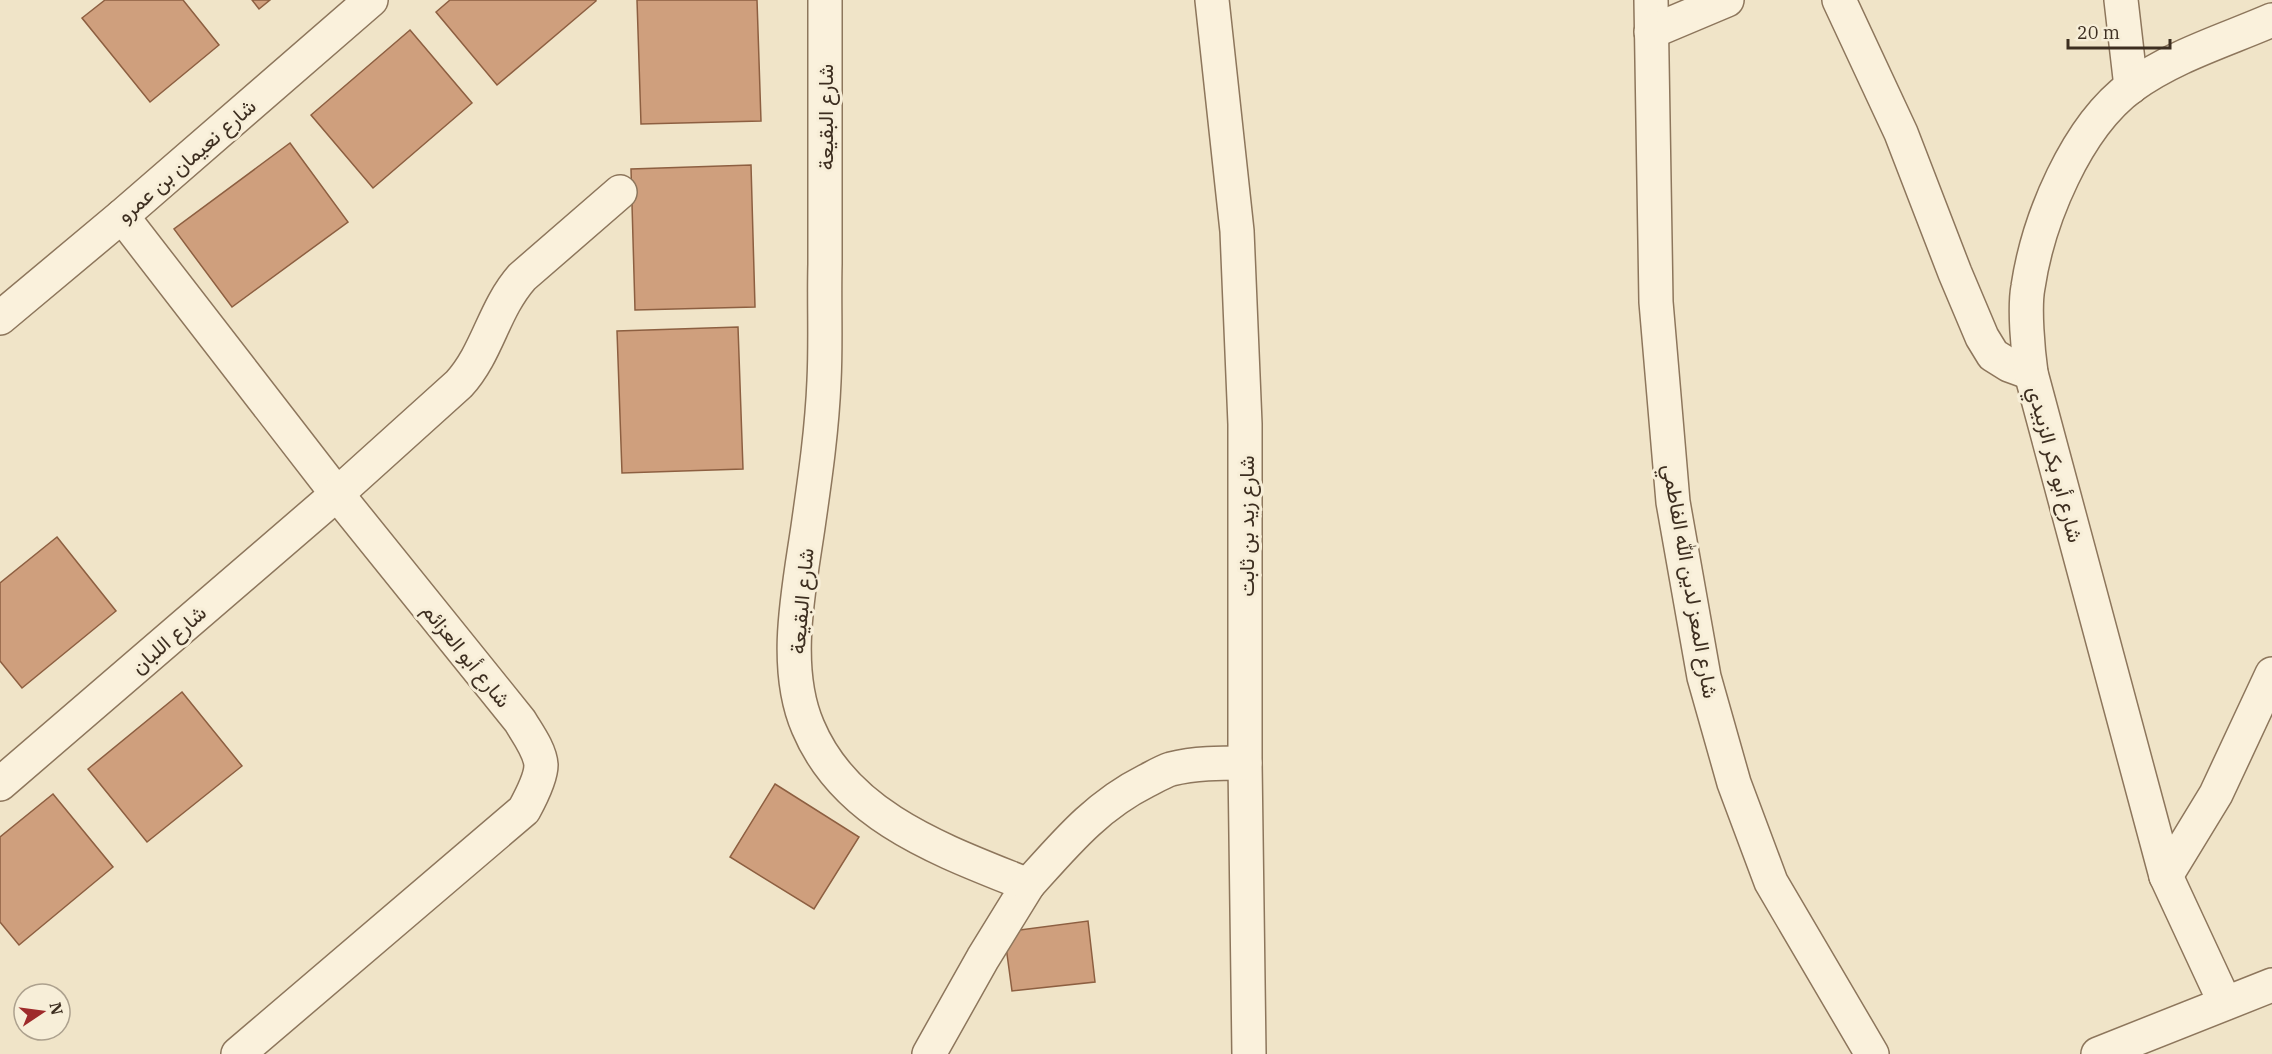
<svg xmlns="http://www.w3.org/2000/svg" width="2272" height="1054" font-family="'IBM Plex Serif',Vazirmatn,serif">
	<style>
		.building { fill: #cf9f7d; stroke: #8d5f41; stroke-width: 1.5 }
		.lines { fill: none; stroke-linecap: round; stroke-linejoin: round }
		.street-casing { stroke: #8d765c; stroke-width: 36 }
		.street { stroke: #faf1dc; stroke-width: 33 }
		.labels { text-anchor: middle; dominant-baseline: central; stroke-width: 6; stroke-linejoin: round; paint-order: stroke }
		.street-label { font-size: 21px; fill: #3d2e20; stroke: #f7eed8 }
	</style>
	<rect width="100%" height="100%" fill="#f0e4c8"/>
	<g class="building">
		<polygon points="105,0 183,0 219,45 150,102 82,18"/>
		<polygon points="252,0 270,0 259,9"/>
		<polygon points="450,0 596,0 596,1 497,85 436,12"/>
		<polygon points="637,0 757,0 761,121 641,124"/>
		<polygon points="410,30 472,103 373,188 311,115"/>
		<polygon points="290,143 348,222 232,307 174,229"/>
		<polygon points="751,165 755,307 635,310 631,169"/>
		<polygon points="738,327 743,469 622,473 617,331"/>
		<polygon points="57,537 116,611 22,688 0,661 0,583"/>
		<polygon points="182,692 242,766 147,842 88,769"/>
		<polygon points="775,784 859,837 814,909 730,857"/>
		<polygon points="53,794 113,867 19,945 0,922 0,837"/>
		<polygon points="1088,921 1095,982 1012,991 1004,932"/>
	</g>
	<g class="lines">
		<defs>
			<g id="street">
				<path d="M825,0C825,88 825,176 825,264C824,303 826,342 824,381C822,430 815,478 808,527C799,589 782,667 808,727C846,818 944,851 1028,885L983,958L929,1054"/>
				<polyline points="1212,0 1237,231 1245,424 1245,763 1249,1054"/>
				<polyline points="1651,0 1656,302 1673,502 1704,677 1734,783 1771,882 1872,1054"/>
				<polyline points="1839,0 1901,133 1955,273 1982,337 1993,355 2009,365 2031,373"/>
				<polyline points="2121,0 2131,87"/>
				<polyline points="1651,32 1727,0"/>
				<path d="M122,216L337,494L520,721C527,733 540,750 541,765C541,778 530,799 524,810L238,1054"/>
				<polyline points="0,318 122,216 371,0"/>
				<path d="M0,784L337,494L459,384C488,352 493,310 522,277L620,192"/>
				<polyline points="2166,876 2216,794 2272,674"/>
				<path d="M1028,885C1065,844 1096,806 1146,781C1154,777 1162,772 1171,769C1195,763 1220,763 1245,763"/>
				<path d="M2225,1003L2166,876L2031,373C2028,351 2024,308 2028,287C2038,220 2076,127 2132,86C2173,56 2226,40 2272,20"/>
				<polyline points="2098,1054 2272,985"/>
			</g>
		</defs>
		<use href="#street" class="street-casing"/>
		<use href="#street" class="street"/>
	</g>
	<g class="labels">
		<g class="street-label">
			<text transform="translate(825 117) rotate(-90)">شارع البقيعة</text>
			<text transform="translate(186 160) rotate(-41)">شارع نعيمان بن عمرو</text>
			<text transform="translate(2056 464) rotate(75)">شارع أبو بكر الزبيدي</text>
			<text transform="translate(1246 526) rotate(-90)">شارع زيد بن ثابت</text>
			<text transform="translate(1691 581) rotate(80)">شارع المعز لدين الله الفاطمي</text>
			<text transform="translate(801 601) rotate(-85)">شارع البقيعة</text>
			<text transform="translate(168 639) rotate(-41)">شارع اللبان</text>
			<text transform="translate(467 655) rotate(51)">شارع أبو العزائم</text>
		</g>
	</g>
	<g transform="translate(42 1012) rotate(77)"><circle r="28" fill="#f7eed8" stroke="#ada18e" stroke-width="1.5"/>
	<path d="M0-4.5L10 22L0 15L-10 22Z" fill="#9e2a2b"/>
	<text y="-9" font-size="16" font-weight="bold" text-anchor="middle" fill="#3d2e20">N</text>
	</g>
	<path d="M2068 39v9h102v-9" fill="none" stroke="#3d2e20" stroke-width="3"/>
	<text x="2077" y="39" font-size="18" fill="#3d2e20" stroke="#f7eed8" stroke-width="4.5" paint-order="stroke">20 m</text>
</svg>
